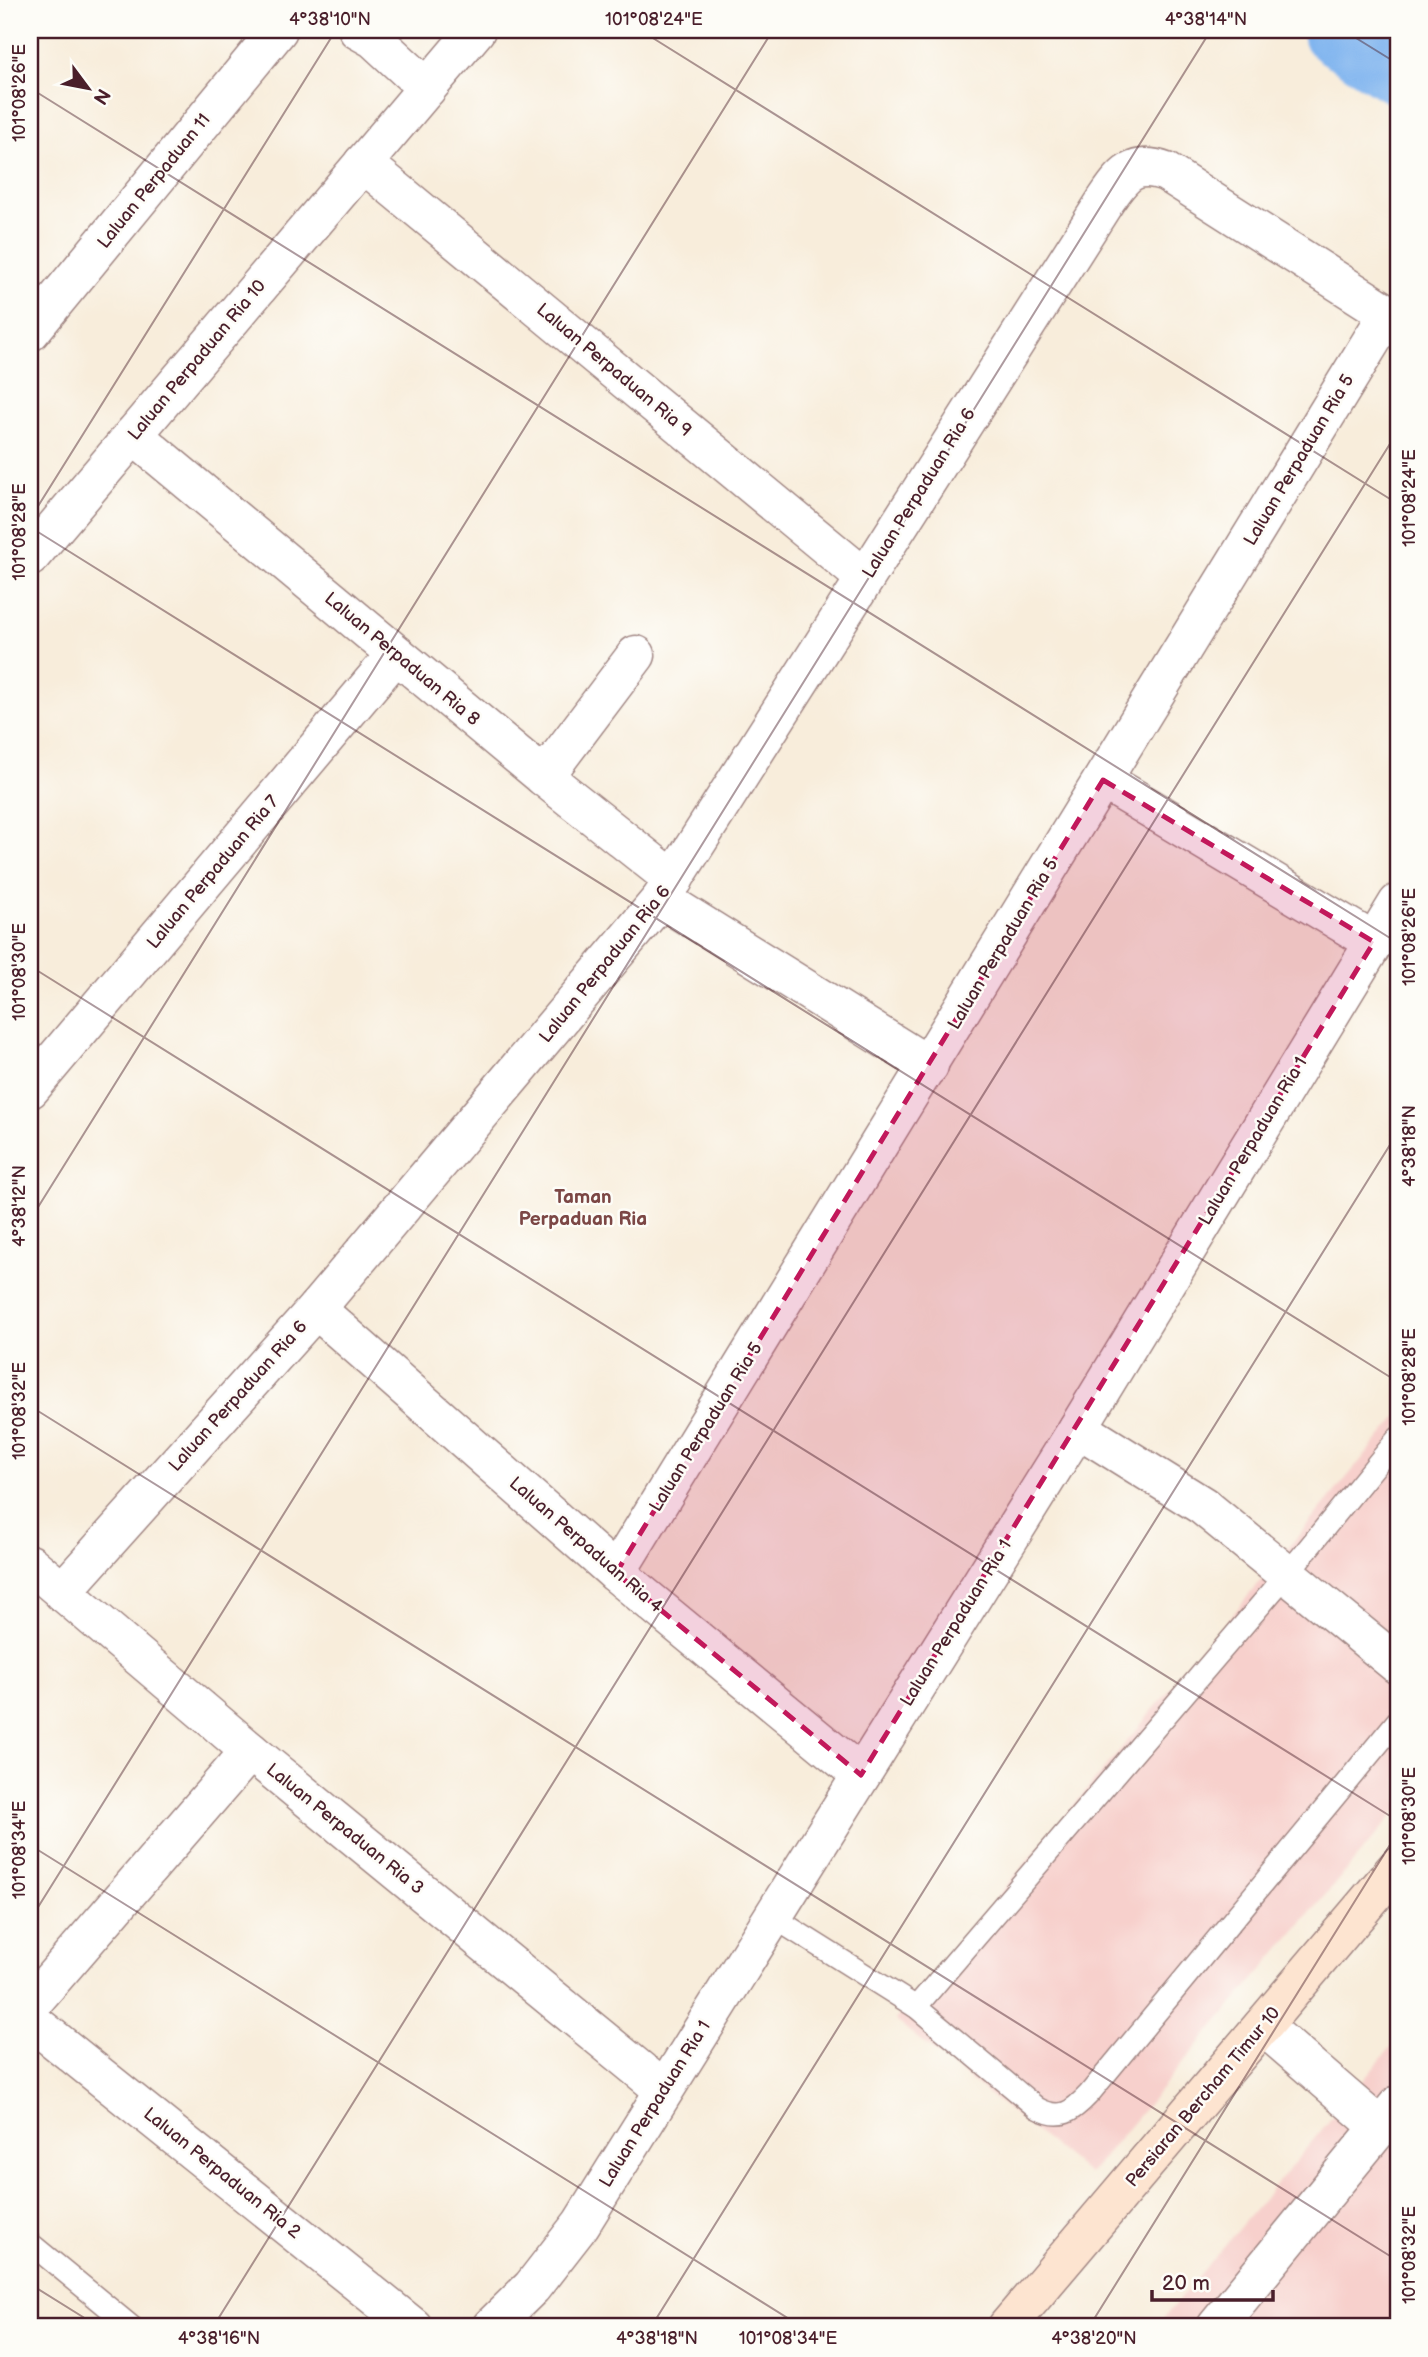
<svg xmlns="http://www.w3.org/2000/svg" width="1428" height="2357" font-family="'Balsamiq Sans',sans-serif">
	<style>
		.built { fill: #f7d0cc }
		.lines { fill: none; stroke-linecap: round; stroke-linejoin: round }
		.river { stroke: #81b5ef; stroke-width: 72 }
		.lane-casing { stroke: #a18683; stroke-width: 24 }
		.street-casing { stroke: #a18683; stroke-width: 41 }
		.secondary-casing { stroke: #a18683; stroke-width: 41 }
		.lane { stroke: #fff; stroke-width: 21 }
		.street { stroke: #fff; stroke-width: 38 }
		.secondary { stroke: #fde4d0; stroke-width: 38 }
		.marked { fill: #c2185b; fill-opacity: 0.2; stroke: #c2185b; stroke-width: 5; stroke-dasharray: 14 9; stroke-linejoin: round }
		.ticks { fill: none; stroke: #4a1f2b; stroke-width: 2; stroke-opacity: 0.45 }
		.labels { text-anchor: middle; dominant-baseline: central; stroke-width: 5; stroke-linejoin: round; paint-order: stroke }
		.street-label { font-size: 18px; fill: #4a1f2b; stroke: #fdfcf7 }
		.neighbourhood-label { font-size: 19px; font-weight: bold; fill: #7c4745; stroke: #fdfcf7 }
		.neatline { fill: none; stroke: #4a1f2b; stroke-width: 2.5 }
		.ticks-label { font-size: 18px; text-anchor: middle; fill: #4a1f2b }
	</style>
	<rect width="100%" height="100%" fill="#fdfcf7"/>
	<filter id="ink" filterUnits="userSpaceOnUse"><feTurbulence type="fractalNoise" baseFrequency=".0143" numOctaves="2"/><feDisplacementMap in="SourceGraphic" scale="14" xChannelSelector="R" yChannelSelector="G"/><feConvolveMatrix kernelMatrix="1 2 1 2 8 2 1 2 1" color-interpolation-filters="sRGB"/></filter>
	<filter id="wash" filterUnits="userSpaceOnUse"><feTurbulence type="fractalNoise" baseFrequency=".00686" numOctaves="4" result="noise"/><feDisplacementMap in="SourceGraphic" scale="28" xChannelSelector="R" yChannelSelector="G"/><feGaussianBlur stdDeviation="1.57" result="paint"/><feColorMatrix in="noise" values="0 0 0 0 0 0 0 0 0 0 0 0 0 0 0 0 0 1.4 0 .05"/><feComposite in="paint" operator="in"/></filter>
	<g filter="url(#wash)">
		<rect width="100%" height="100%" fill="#f8eddb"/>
		<g class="built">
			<polygon points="1398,1416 1398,1809 1089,2174 895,2020"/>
			<polygon points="1398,2039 1398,2327 1156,2327"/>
		</g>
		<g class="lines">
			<polyline class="river" points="1338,30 1398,68"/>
		</g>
	</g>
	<g filter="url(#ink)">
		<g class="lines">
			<defs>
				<g id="lane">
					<path d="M773,1917L916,2007L1037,2108C1061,2121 1072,2112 1089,2094L1398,1720"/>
					<polyline points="916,2007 1288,1573 1398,1438"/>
					<polyline points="30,2243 132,2327"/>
				</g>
				<g id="street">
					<polyline points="358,30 374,39 427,88"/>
					<polyline points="363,163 865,578"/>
					<polyline points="30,332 278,30"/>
					<polyline points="133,435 544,777 674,880"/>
					<polyline points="30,557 476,30"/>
					<polyline points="544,777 636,655"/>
					<polyline points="1103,780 1374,942"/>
					<polyline points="661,899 929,1066"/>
					<polyline points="30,1089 396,654"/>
					<polyline points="316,1309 616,1573 861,1775"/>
					<polyline points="1078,1428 1203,1506 1398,1665"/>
					<polyline points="30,1564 250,1751 664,2090"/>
					<polyline points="616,1573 1388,314"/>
					<path d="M62,1592L316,1309L661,899L1106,200C1123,175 1134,160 1166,172L1398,320"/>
					<polyline points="30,2005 250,1751"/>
					<polyline points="30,2020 413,2327"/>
					<polyline points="1263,2026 1380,2127"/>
					<polyline points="491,2327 532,2287 581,2224 1078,1428 1398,903"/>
					<polyline points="1216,2327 1398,2105"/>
				</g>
				<polyline id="secondary" points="1007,2327 1398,1866"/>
			</defs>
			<use href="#lane" class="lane-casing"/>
			<use href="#street" class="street-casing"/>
			<use href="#secondary" class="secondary-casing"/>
			<use href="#lane" class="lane"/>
			<use href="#street" class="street"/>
			<use href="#secondary" class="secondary"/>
		</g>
	</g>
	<path class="marked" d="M1103,780L1374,942L861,1775L616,1573Z"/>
	<path class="ticks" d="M640,30L1398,504M1343,30L1398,64M30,88L1398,943M30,519L336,30M30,527L1398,1382M30,966L1398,1821M30,1220L773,30M30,1406L1398,2261M30,1845L802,2327M30,1920L1211,30M30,2284L99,2327M213,2327L1398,431M651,2327L1398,1132M1089,2327L1398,1832"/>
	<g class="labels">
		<g class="street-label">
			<text transform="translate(154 181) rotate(-51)">Laluan Perpaduan 11</text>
			<text transform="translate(197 360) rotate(-50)">Laluan Perpaduan Ria 10</text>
			<text transform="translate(614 370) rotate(40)">Laluan Perpaduan Ria 9</text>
			<text transform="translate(1299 460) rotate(-59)">Laluan Perpaduan Ria 5</text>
			<text transform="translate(919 493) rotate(-58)">Laluan Perpaduan Ria 6</text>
			<text transform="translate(402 659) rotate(40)">Laluan Perpaduan Ria 8</text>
			<text transform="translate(213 872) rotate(-50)">Laluan Perpaduan Ria 7</text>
			<text transform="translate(1003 944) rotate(-59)">Laluan Perpaduan Ria 5</text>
			<text transform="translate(605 964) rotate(-51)">Laluan Perpaduan Ria 6</text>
			<text transform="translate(1253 1141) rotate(-59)">Laluan Perpaduan Ria 1</text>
			<text transform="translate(238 1396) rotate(-48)">Laluan Perpaduan Ria 6</text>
			<text transform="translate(706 1427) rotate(-58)">Laluan Perpaduan Ria 5</text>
			<text transform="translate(586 1545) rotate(41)">Laluan Perpaduan Ria 4</text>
			<text transform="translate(956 1623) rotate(-58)">Laluan Perpaduan Ria 1</text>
			<text transform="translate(345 1829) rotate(39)">Laluan Perpaduan Ria 3</text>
			<text transform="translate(1203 2097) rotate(-50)">Persiaran Bercham Timur 10</text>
			<text transform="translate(655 2104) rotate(-58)">Laluan Perpaduan Ria 1</text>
			<text transform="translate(222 2173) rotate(39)">Laluan Perpaduan Ria 2</text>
		</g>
		<g class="neighbourhood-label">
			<text x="583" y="1197">Taman<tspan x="583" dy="22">Perpaduan Ria</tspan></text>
		</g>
	</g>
	<rect width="1428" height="2357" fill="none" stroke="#fdfcf7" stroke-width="77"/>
	<g transform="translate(88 88) rotate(122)" stroke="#fdfcf7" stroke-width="5" paint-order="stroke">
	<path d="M0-5L12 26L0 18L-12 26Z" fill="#4a1f2b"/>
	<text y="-10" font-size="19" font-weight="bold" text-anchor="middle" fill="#4a1f2b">N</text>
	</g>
	<path d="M1152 2290v10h121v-10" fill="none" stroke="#4a1f2b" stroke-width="3.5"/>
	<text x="1162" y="2290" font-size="21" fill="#4a1f2b" stroke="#fdfcf7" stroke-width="5" paint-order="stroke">20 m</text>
	<rect x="38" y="38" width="1352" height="2280" class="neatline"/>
	<g class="ticks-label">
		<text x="330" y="25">4°38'10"N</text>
		<text x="654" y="25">101°08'24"E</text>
		<text x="1206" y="25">4°38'14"N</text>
		<text transform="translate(19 93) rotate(-90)" y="6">101°08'26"E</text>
		<text transform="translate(1409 498) rotate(-90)" y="6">101°08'24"E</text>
		<text transform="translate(19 532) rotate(-90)" y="6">101°08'28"E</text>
		<text transform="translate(1409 937) rotate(-90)" y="6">101°08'26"E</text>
		<text transform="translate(19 972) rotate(-90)" y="6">101°08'30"E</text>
		<text transform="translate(1409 1146) rotate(-90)" y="6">4°38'18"N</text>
		<text transform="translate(19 1206) rotate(-90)" y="6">4°38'12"N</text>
		<text transform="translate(1409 1377) rotate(-90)" y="6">101°08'28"E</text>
		<text transform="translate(19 1411) rotate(-90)" y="6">101°08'32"E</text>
		<text transform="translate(1409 1816) rotate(-90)" y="6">101°08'30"E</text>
		<text transform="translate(19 1850) rotate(-90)" y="6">101°08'34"E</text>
		<text transform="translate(1409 2255) rotate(-90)" y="6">101°08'32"E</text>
		<text x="219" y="2344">4°38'16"N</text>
		<text x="657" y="2344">4°38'18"N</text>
		<text x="788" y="2344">101°08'34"E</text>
		<text x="1094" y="2344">4°38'20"N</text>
	</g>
</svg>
